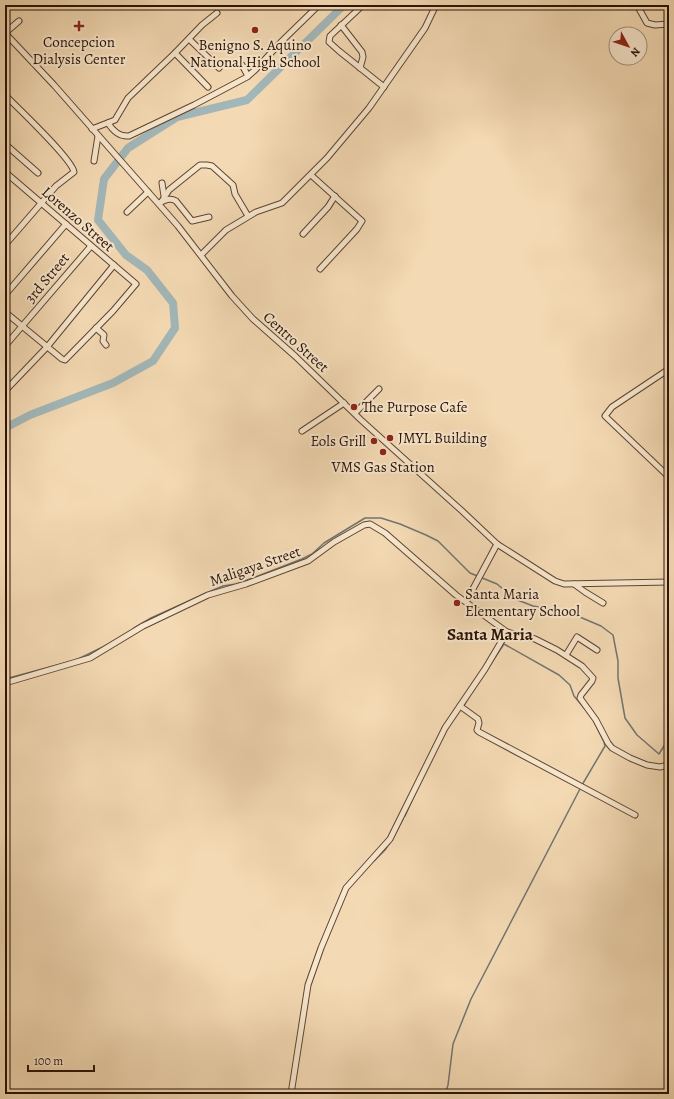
<svg xmlns="http://www.w3.org/2000/svg" width="674" height="1099" font-family="Alegreya,serif">
	<style>
		.lines { fill: none; stroke-linecap: round; stroke-linejoin: round }
		.stream { stroke: #727571; stroke-width: 1.5 }
		.river { stroke: #a2b7b9; stroke-width: 8 }
		.minor-casing { stroke: #5c4431; stroke-width: 7 }
		.minor { stroke: #f8e7ce; stroke-width: 5 }
		.poi-dot { fill: #8f2418; stroke: #f8e7ce; stroke-width: 1.5 }
		.labels { text-anchor: middle; dominant-baseline: central; stroke-width: 4; stroke-linejoin: round; paint-order: stroke }
		.poi-label { font-size: 15px; fill: #291205; stroke: #f8e7ce }
		.street-label { font-size: 15px; fill: #291205; stroke: #f8e7ce }
		.quarter-label { font-size: 17px; font-weight: bold; fill: #291205; stroke: #f8e7ce }
	</style>
	<rect width="100%" height="100%" fill="#f4dab4"/>
	<filter id="stains"><feTurbulence type="fractalNoise" baseFrequency=".005" numOctaves="4"/><feColorMatrix values="0 0 0 0 .2 0 0 0 0 .09 0 0 0 0 .02 0 0 0 .5 -.17"/></filter>
	<radialGradient id="worn" r=".72"><stop offset=".6" stop-color="#630" stop-opacity="0"/><stop offset="1" stop-color="#630" stop-opacity=".3"/></radialGradient>
	<g class="lines">
		<g class="stream">
			<polyline points="134,628 151,618 211,591 223,586 236,584 250,579 302,559 312,554 324,543 365,518 381,518 400,524 426,535 438,541 470,573 497,584 515,599 533,606 568,612 601,626 613,635 618,661 618,678 625,718 637,735 659,754 669,738"/>
			<polyline points="490,665 504,644 559,675 570,685 574,696 585,709"/>
			<polyline points="5,679 76,660 111,643"/>
			<polyline points="463,707 470,695"/>
			<polyline points="582,785 605,746 604,742 594,722"/>
			<polyline points="405,816 419,785"/>
			<polyline points="394,836 403,819"/>
			<polyline points="374,861 385,850 391,841"/>
			<polyline points="445,1094 448,1085 453,1044 471,999 581,787"/>
		</g>
		<polyline class="river" points="5,428 30,415 113,383 153,361 175,328 173,303 147,270 126,255 98,220 104,179 128,148 177,117 247,100 344,5"/>
		<defs>
			<g id="minor">
				<polyline points="363,5 330,36 329,42 339,51 384,87"/>
				<polyline points="637,5 647,23 655,25 669,24"/>
				<polyline points="341,25 362,52 363,57 360,68"/>
				<polyline points="5,33 54,85 178,226 232,296 253,319 295,356 361,420 461,510 497,544 555,581 564,584 669,582"/>
				<polyline points="5,33 19,21"/>
				<polyline points="189,39 219,68"/>
				<polyline points="175,53 208,87"/>
				<polyline points="242,65 248,76"/>
				<path d="M5,95C18,108 72,159 74,172L56,186L5,245"/>
				<path d="M108,123C113,131 119,137 129,136L194,105L247,77L255,70L282,41L319,5"/>
				<polyline points="92,129 115,120 128,98 175,53 202,25 217,13"/>
				<polyline points="5,144 38,173"/>
				<polyline points="94,161 98,136"/>
				<polyline points="5,172 136,284 113,311 65,360 62,359 5,312"/>
				<polyline points="311,175 362,221 357,229 320,269"/>
				<polyline points="162,183 164,196"/>
				<polyline points="162,201 169,190 200,165 207,165 212,166 233,185 235,194 248,216"/>
				<path d="M161,202C167,199 171,198 176,201L192,221L209,217"/>
				<polyline points="127,212 148,192"/>
				<polyline points="303,234 328,207 335,196"/>
				<polyline points="201,255 226,230 256,212 282,203 327,158 369,108 425,28 436,5"/>
				<polyline points="5,295 66,224"/>
				<polyline points="96,328 104,335 103,341 106,345"/>
				<polyline points="5,346 91,246"/>
				<polyline points="669,369 612,407 605,416 669,477"/>
				<polyline points="5,391 47,347 114,265"/>
				<polyline points="355,413 379,389"/>
				<polyline points="302,431 344,403"/>
				<polyline points="574,584 585,592 603,603"/>
				<polyline points="466,602 497,544"/>
				<polyline points="566,655 577,637 597,650"/>
				<polyline points="5,683 90,658 143,626 208,595 246,584 308,561 334,542 364,525 370,524 385,533 456,595 507,632 535,639 557,650 582,666 593,678 592,681 581,695 580,698 596,720 608,743 612,748 630,758 647,765 660,767 669,765"/>
				<polyline points="460,706 478,719 479,723 477,730 479,732 635,815"/>
				<polyline points="291,1094 308,985 321,948 346,888 390,839 445,728 485,669 507,632"/>
			</g>
		</defs>
		<use href="#minor" class="minor-casing"/>
		<use href="#minor" class="minor"/>
	</g>
	<g class="poi-dot">
		<path d="M77 20h4v4h4v4h-4v4h-4v-4h-4v-4h4z"/>
		<circle cx="255" cy="30" r="4"/>
		<circle cx="354" cy="407" r="4"/>
		<circle cx="390" cy="438" r="4"/>
		<circle cx="374" cy="441" r="4"/>
		<circle cx="383" cy="452" r="4"/>
		<circle cx="457" cy="603" r="4"/>
	</g>
	<g class="labels">
		<g class="poi-label">
			<text x="79" y="42">Concepcion<tspan x="79" dy="17">Dialysis Center</tspan></text>
			<text x="255" y="45">Benigno S. Aquino<tspan x="255" dy="17">National High School</tspan></text>
			<text x="362" y="407" text-anchor="start">The Purpose Cafe</text>
			<text x="398" y="438" text-anchor="start">JMYL Building</text>
			<text x="366" y="441" text-anchor="end">Eols Grill</text>
			<text x="383" y="467">VMS Gas Station</text>
			<text x="465" y="594" text-anchor="start">Santa Maria<tspan x="465" dy="17">Elementary School</tspan></text>
		</g>
		<g class="street-label">
			<text transform="translate(78 219) rotate(41)">Lorenzo Street</text>
			<text transform="translate(47 278) rotate(-50)">3rd Street</text>
			<text transform="translate(296 342) rotate(42)">Centro Street</text>
			<text transform="translate(255 566) rotate(-19)">Maligaya Street</text>
		</g>
		<g class="quarter-label">
			<text x="490" y="634">Santa Maria</text>
		</g>
	</g>
	<rect width="674" height="1099" fill="none" stroke="#f4dab4" stroke-width="20"/>
	<rect x="6" y="6" width="662" height="1087" fill="none" stroke="#291205" stroke-width="2"/>
	<rect x="10" y="10" width="654" height="1079" fill="none" stroke="#291205"/>
	<g transform="translate(628 46) rotate(130)"><circle r="19" fill="#f8e7ce" stroke="#a5927e"/>
	<path d="M0-3L7 15L0 10L-7 15Z" fill="#8f2418"/>
	<text y="-6" font-size="11" font-weight="bold" text-anchor="middle" fill="#291205">N</text>
	</g>
	<path d="M28 1065v6h66v-6" fill="none" stroke="#291205" stroke-width="2"/>
	<text x="34" y="1065" font-size="12" fill="#291205" stroke="#f8e7ce" stroke-width="3" paint-order="stroke">100 m</text>
	<rect width="100%" height="100%" filter="url(#stains)"/>
	<rect width="100%" height="100%" fill="url(#worn)"/>
</svg>
